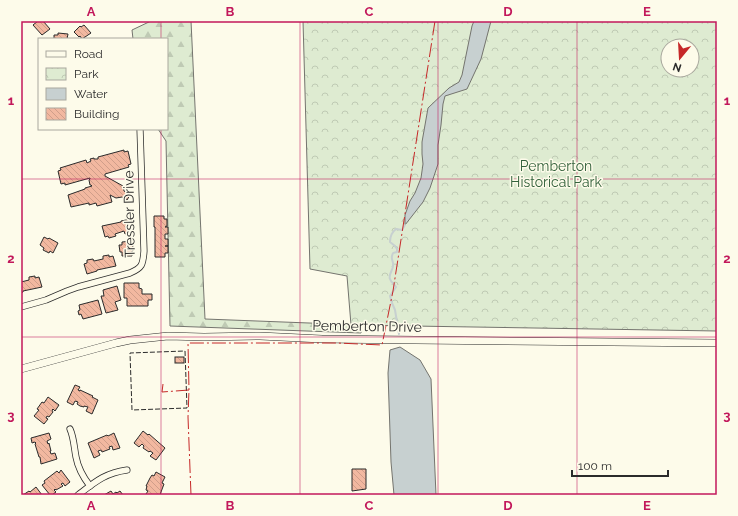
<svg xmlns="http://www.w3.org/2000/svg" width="738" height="516" font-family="Raleway,sans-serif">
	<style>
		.forest { fill: url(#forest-firs); stroke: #74746e }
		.park { fill: url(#park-crowns); stroke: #74746e; fill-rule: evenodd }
		.water { fill: #c7d0d0; stroke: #74746e }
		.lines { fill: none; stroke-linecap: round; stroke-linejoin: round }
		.stream { stroke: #c7d0d0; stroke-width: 2 }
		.building { fill: url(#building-back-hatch); stroke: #2b2b2b }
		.minor-casing { stroke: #2b2b2b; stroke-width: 7 }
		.tertiary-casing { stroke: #2b2b2b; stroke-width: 8 }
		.minor { stroke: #fdfbea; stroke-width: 5.5 }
		.tertiary { stroke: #fdfbea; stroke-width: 7 }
		.fence { stroke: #2b2b2b; stroke-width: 1; stroke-dasharray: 5 2; stroke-linecap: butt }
		.power { stroke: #c62828; stroke-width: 1; stroke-dasharray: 14 3 2 3; stroke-linecap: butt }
		.grid { fill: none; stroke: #c2185b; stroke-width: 1; stroke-opacity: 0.55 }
		.labels { text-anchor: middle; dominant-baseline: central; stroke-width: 3; stroke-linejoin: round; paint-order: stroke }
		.park-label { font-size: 14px; fill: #34623c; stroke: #fdfbea }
		.street-label { font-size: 14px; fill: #2b2b2b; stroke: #fdfbea }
		.neatline { fill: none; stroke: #c2185b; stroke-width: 1.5 }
		.grid-label { font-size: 13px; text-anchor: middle; font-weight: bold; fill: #c2185b }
	</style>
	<defs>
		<pattern id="forest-firs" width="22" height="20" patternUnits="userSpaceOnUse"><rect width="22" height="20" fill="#deebd1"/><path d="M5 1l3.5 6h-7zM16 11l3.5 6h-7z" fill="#bfcab4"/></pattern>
		<pattern id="park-crowns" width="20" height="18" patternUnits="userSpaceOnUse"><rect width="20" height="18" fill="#deebd1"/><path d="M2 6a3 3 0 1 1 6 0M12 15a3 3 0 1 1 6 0" fill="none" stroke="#bfcab4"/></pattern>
		<pattern id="building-back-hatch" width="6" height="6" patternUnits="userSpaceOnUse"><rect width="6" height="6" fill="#f2b8a0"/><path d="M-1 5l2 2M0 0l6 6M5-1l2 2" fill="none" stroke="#d09e8a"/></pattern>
	</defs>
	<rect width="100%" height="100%" fill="#fdfbea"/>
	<polygon class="forest" points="151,21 191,21 205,319 361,325 361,333 170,326 166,141 158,129 167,129 167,39 133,39 132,30"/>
	<path class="park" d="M303,21H717V331L351,325L347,276L310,269ZM668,46H692V70H668Z"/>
	<g class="water">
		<polygon points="474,21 491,21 481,59 467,89 445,96 443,104 441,125 438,145 438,164 430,188 423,202 405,225 405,215 410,201 415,193 421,178 423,164 422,154 422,142 428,108 449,88 459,82 462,75 472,26"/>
		<polygon points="400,347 420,360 431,379 436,495 394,495 391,462 388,373 390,350"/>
	</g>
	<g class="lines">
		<path class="stream" d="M399,334L395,310L392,303L390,296L396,287C394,284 391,282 390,279C388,275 393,270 393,266C394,262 391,260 392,256C393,252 393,253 397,252V249L395,246L390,242C390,237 392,232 396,229L402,230L405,225"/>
	</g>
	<g class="building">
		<polygon points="38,21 43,21 50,29 42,35 33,25"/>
		<polygon points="84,25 91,33 82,39 80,36 79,37 74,32 80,26 81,27"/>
		<polygon points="58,33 68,34 67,39 54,39 54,35 58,35"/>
		<polygon points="124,150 124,152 128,151 131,164 128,165 129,167 105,174 105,176 123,186 124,191 130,195 127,200 122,197 116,198 110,195 112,202 97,206 96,203 89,205 89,203 71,207 68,195 85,189 85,188 92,186 91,185 90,185 89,180 90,179 90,178 65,185 65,183 61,184 58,171 61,170 60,168 86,160 87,163 91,161 90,159 94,158 94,159 98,159 98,157"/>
		<polygon points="154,216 164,216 164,219 167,219 167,226 165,227 168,227 168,234 165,234 165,239 168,239 168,246 165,246 168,246 168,253 165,253 165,257 155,257 155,227 154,227"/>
		<polygon points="131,219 134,229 131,230 131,232 125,234 124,231 115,234 116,236 109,238 108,236 105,237 102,226 121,222 121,221"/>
		<polygon points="44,237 48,239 49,238 58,243 53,253 50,251 49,253 43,250 44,248 40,245"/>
		<polygon points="132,241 133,248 133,251 132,251 132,256 122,256 122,252 120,252 119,245 122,245 122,242"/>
		<polygon points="109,255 109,257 113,256 116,266 97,270 97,271 87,274 84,264 87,263 87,260 93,259 94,261 103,259 103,256"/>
		<polygon points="35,276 35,278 39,277 42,287 23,291 23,292 21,293 21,282 29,280 29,277"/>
		<polygon points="124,283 139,283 139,288 142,289 142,294 152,294 152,300 148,300 148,306 127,306 127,298 124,298"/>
		<polygon points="117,286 121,300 115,302 118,310 106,313 101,296 104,296 103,290"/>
		<polygon points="98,300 102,314 83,319 81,314 79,315 78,311 80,310 79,305"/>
		<rect x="175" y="357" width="9" height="6"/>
		<polygon points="75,385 80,387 78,390 80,391 80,390 93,396 92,397 98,400 92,414 86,411 88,407 84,406 84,407 80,406 77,404 78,402 75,401 73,405 67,402"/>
		<polygon points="48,397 59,405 55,411 53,409 52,410 53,412 49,417 47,416 46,418 48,419 44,424 34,416 39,410 37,409 42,402 44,403"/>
		<polygon points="143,431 148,435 149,434 165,448 156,460 150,456 153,453 150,451 149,452 143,448 144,446 142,444 139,447 134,443"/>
		<polygon points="49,433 51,439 47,441 48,444 49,443 51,451 50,451 51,454 55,453 57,459 41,464 40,457 39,457 35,444 36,443 35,442 32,443 31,438"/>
		<polygon points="114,433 120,448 113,450 112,446 109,447 110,449 102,452 101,450 98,451 100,455 94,458 88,443 107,435 108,436"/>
		<polygon points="352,469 366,469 366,489 352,491"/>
		<polygon points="61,470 70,482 65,486 63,483 61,484 63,486 56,490 55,489 54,490 56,492 52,495 50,495 42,485 45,483 44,481 57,471 59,473"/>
		<polygon points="156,472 165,477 162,483 164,484 161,492 160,495 148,495 146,494 148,491 146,490 147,486 146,486 150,478 152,475 154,476"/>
		<polygon points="36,487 42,495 23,495 29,491 30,492"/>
		<polygon points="111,491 113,494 116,492 117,493 120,491 123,495 104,495"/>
	</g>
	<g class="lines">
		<defs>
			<g id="minor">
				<path d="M21,307L46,300L67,291L78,287L130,273C142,268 143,265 144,251L140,129"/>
				<path d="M70,429C74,438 74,447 76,457C78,468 83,477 90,486"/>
				<path d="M78,495C95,482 105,473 127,470"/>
			</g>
			<polyline id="tertiary" points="21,369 116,343 130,340 168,336 204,337 260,336 322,339 717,343"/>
		</defs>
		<use href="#minor" class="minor-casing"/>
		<use href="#tertiary" class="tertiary-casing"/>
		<use href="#minor" class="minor"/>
		<use href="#tertiary" class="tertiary"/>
		<polygon class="fence" points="185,351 187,408 132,410 130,353"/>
		<g class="power">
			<polyline points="163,384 162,392 189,390"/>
			<polyline points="191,495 188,417 189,390 188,343 337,343 382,345 393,291 435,21"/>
		</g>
	</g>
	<path class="grid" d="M161,21V39M300,21V495M438,21V495M577,21V495M161,129V495M21,179H717M21,337H717"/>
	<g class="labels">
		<g class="park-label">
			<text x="556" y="166">Pemberton<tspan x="556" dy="16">Historical Park</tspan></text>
		</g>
		<g class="street-label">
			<text transform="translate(129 214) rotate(-91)">Tressler Drive</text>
			<text transform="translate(367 326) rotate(1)">Pemberton Drive</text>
		</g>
	</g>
	<rect width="738" height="516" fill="none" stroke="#fdfbea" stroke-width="44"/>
	<rect x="38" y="38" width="130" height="92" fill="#fdfbea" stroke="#a9a89e"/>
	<rect x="46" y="51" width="20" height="6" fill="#fdfbea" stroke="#a9a89e"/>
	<text x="74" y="58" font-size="12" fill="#2b2b2b">Road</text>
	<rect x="46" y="68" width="20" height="12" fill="url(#park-crowns)" stroke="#a9a89e"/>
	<text x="74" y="78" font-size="12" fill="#2b2b2b">Park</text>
	<rect x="46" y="88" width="20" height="12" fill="#c7d0d0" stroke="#a9a89e"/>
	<text x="74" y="98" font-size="12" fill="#2b2b2b">Water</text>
	<rect x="46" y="108" width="20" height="12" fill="url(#building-back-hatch)" stroke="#a9a89e"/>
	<text x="74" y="118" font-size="12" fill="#2b2b2b">Building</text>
	<g transform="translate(680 58) rotate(198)"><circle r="19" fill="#fdfbea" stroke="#a9a89e"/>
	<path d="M0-3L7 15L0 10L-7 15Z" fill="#c62828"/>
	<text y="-6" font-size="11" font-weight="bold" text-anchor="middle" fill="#2b2b2b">N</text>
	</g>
	<path d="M572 470v6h96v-6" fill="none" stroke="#2b2b2b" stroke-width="2"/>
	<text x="578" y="470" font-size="12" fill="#2b2b2b" stroke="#fdfbea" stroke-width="3" paint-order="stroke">100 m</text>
	<rect x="22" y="22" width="694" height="472" class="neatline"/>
	<g class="grid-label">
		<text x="91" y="16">A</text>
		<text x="230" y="16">B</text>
		<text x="369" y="16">C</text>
		<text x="508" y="16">D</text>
		<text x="647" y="16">E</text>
		<text x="11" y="105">1</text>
		<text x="727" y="105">1</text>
		<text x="11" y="263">2</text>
		<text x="727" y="263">2</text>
		<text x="11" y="420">3</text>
		<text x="727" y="420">3</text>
		<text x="91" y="510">A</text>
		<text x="230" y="510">B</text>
		<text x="369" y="510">C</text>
		<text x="508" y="510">D</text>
		<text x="647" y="510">E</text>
	</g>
</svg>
